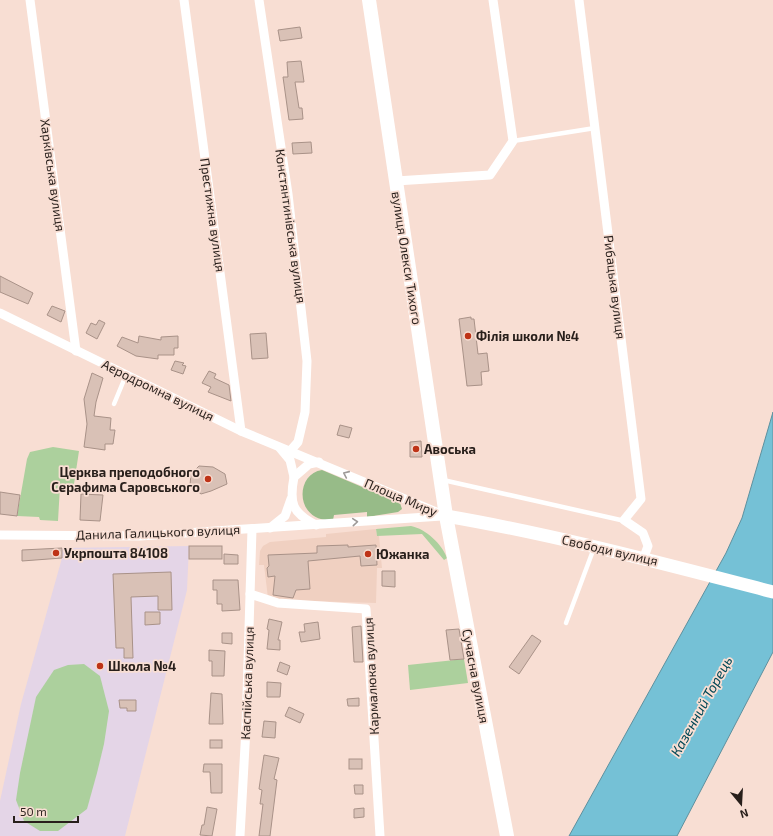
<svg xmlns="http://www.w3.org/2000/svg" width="773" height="836" font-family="'Exo 2',sans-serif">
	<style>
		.built { fill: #f0d0c1 }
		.education { fill: #e4d5e7 }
		.green { fill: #acd09d }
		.forest { fill: #97bb88 }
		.water { fill: #75c1d6; stroke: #5e909e }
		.building { fill: #d9c1b6; stroke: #a99288 }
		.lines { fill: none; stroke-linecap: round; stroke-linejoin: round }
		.lane { stroke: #fff; stroke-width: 4.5 }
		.street { stroke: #fff; stroke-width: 9 }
		.secondary { stroke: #fff; stroke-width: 13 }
		.primary { stroke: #fff; stroke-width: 14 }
		.oneway { stroke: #9e9a98 }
		.poi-dot { fill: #be3317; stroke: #f8ded3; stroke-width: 1.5 }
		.labels { text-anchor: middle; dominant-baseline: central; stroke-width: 3.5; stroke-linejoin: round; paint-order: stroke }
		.street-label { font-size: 13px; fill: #281f1b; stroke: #f8ded3 }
		.poi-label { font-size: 13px; font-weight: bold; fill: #281f1b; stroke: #f8ded3; text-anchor: start }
		.water-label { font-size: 14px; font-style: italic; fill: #004755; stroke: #f8ded3 }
	</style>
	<rect width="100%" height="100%" fill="#f8ded3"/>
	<polygon class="built" points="376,529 377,536 379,536 382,568 377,568 376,603 275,600 268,598 264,565 259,565 260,551 263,546 270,542 326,537 326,534"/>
	<polygon class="education" points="189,546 187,590 125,836 0,836 0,801 21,704 62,558 62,548"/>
	<g class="green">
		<polygon points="53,447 79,451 74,484 63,484 60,486 58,521 40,520 39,517 17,516 27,459 30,452"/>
		<path d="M411,526C426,529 442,544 447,558L444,560L422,534L377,536L376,529Z"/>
		<polygon points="464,659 468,683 410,690 408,665"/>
		<polygon points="84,664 100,676 109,711 104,744 97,773 87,809 58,831 40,831 24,821 16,800 20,773 36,697 54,670 68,665"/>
	</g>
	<path class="forest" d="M322,470L400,503L402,509L398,512L367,517V512L334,515L333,520C295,523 294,474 322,470Z"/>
	<polygon class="water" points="773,412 773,652 677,836 569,836 726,553 742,518"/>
	<g class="building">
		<polygon points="300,27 302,38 280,41 278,30"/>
		<polygon points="301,61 304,82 295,82 299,108 302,108 303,119 289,120 283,77 288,77 287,62"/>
		<polygon points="311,142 312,153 293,154 292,143"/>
		<polygon points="0,276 33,293 28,304 0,292"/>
		<polygon points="52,306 65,311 61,322 47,315"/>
		<polygon points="471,317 471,319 474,319 478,354 487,353 489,371 481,372 482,385 467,386 459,319"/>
		<polygon points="99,320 105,323 97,339 86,333 91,323 96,325"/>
		<polygon points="266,333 268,358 252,359 250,334"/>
		<polygon points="139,336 161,340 161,337 178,336 178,348 174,348 174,355 158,355 158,359 136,356 117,346 122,337 138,343"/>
		<polygon points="175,361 184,363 182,365 186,366 183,374 171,370"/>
		<polygon points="209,371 216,374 214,378 229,385 231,401 208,392 211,387 202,383"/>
		<polygon points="92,373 103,378 96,402 94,416 111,418 110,430 115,430 113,444 105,444 105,450 84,447 87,424 84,399"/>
		<polygon points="340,425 352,428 349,438 337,435"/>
		<polygon points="421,441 422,457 410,457 410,442"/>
		<polygon points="199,466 213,467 225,474 227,484 211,491 201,494 190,485 191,474"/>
		<polygon points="0,492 20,495 17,516 0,514"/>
		<polygon points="81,494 103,495 100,521 80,520"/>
		<polygon points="348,545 348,547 376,545 377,565 361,566 360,556 308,561 310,589 296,590 293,598 273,595 275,576 268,577 267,568 269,566 268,555 317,553 317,546"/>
		<rect x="189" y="546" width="33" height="13"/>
		<polygon points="62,548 62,558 22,561 22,550"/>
		<polygon points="224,554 238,555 238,564 224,564"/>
		<polygon points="382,571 395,571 395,587 382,586"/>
		<polygon points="171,572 172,610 158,610 158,596 131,597 133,658 124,658 124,648 116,648 113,574"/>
		<polygon points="213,580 238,580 240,610 222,611 222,604 217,604 217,590 213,590"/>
		<polygon points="145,612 160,612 160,624 145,625"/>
		<polygon points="269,619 282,622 278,640 280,640 280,650 267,649 269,630 267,629"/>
		<polygon points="318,622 320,639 301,642 299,632 305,632 304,624"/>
		<polygon points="361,626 363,662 354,662 352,627"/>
		<polygon points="459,629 464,659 450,660 446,630"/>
		<polygon points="222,633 232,633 232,644 222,643"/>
		<polygon points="532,635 541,641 519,674 509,667"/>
		<polygon points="209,650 225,651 224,676 212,676 212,661 209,661"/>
		<polygon points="280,662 290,666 287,675 277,671"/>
		<polygon points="267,682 281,683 280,697 267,697"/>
		<polygon points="211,693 222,694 223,724 209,724"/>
		<polygon points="359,698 359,706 348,706 347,699"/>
		<polygon points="119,700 136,700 136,711 127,711 127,708 120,708"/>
		<polygon points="289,707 304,714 300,723 285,716"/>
		<polygon points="264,721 276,722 275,738 262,737"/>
		<rect x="210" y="740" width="12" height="8"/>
		<polygon points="264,755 279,758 274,779 277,780 270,836 259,836 263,804 260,804 262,790 259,789"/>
		<rect x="349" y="759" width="13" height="10"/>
		<polygon points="204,764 222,764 222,793 211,793 210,772 203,772"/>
		<polygon points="354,785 363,785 363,794 355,794"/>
		<polygon points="207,807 217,809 212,836 200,835 202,825 204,825"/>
		<polygon points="364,808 364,817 354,818 354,809"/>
	</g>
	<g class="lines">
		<g class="lane">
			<polyline points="513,141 595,128"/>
			<polyline points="114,404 126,375"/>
			<polyline points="443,480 625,521"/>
			<polyline points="566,623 594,548"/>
		</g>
		<g class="street">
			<polyline points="30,0 76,351"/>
			<polyline points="184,0 241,431"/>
			<polyline points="259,0 288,194 307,361 305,412 298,442 291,450"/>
			<polyline points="579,0 641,499 624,520 643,533 648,546 644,557"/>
			<polyline points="396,181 490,175 513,141 493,0"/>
			<polyline points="0,313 241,431 446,516"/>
			<polyline points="280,448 290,460 294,477"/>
			<path d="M316,525C292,513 289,503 294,477L309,464L319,462"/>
			<polyline points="270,528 285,516 291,499"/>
			<polyline points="0,535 140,536 442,516"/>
			<polyline points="250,594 278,603 366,609 380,836"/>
			<polyline points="240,836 246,728 252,529"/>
		</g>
		<path class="secondary" d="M446,516C557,535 664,564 773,592"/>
		<polyline class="primary" points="369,0 446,516 507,836"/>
	</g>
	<defs><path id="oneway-chevron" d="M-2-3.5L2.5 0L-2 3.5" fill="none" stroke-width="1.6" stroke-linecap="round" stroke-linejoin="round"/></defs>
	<g class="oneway">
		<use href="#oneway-chevron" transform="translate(346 474) rotate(-156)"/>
		<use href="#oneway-chevron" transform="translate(355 522) rotate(-5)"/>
	</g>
	<g class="poi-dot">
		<circle cx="468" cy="336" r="4"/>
		<circle cx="416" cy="449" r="4"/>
		<circle cx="208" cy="479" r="4"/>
		<circle cx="56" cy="553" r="4"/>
		<circle cx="368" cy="554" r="4"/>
		<circle cx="100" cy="666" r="4"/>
	</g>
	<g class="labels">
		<g class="street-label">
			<text transform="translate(53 175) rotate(82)">Харківська вулиця</text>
			<text transform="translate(213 215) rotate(82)">Престижна вулиця</text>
			<text transform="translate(291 226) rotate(82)">Констянтинівська вулиця</text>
			<text transform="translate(407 258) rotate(81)">вулиця Олекси Тихого</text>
			<text transform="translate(615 287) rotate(83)">Рибацька вулиця</text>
			<text transform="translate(158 390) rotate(26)">Аеродромна вулиця</text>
			<text transform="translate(401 497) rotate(23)">Площа Миру</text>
			<text transform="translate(158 532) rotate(-2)">Данила Галицького вулиця</text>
			<text transform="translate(610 550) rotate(13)">Свободи вулиця</text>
			<text transform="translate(371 676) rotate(-93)">Кармалюка вулиця</text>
			<text transform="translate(476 676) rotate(79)">Сучасна вулиця</text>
			<text transform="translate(247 683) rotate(-88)">Каспійська вулиця</text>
		</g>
		<g class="poi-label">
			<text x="476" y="336">Філія школи №4</text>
			<text x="424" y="449">Авоська</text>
			<text x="200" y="472" text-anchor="end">Церква преподобного<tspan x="200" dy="15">Серафима Саровського</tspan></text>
			<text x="64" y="553">Укрпошта 84108</text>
			<text x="376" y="554">Южанка</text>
			<text x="108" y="666">Школа №4</text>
		</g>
		<g class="water-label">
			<text transform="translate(701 706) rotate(-61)">Казенний Торець</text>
		</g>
	</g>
	<g transform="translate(741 804) rotate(162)" stroke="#f8ded3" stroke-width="3" paint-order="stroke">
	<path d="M0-3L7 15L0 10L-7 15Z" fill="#281f1b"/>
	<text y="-6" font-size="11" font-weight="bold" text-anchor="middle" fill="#281f1b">N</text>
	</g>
	<path d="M14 816v6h64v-6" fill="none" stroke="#281f1b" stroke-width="2"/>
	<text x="20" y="816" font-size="12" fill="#281f1b" stroke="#f8ded3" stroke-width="3" paint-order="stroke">50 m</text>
</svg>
